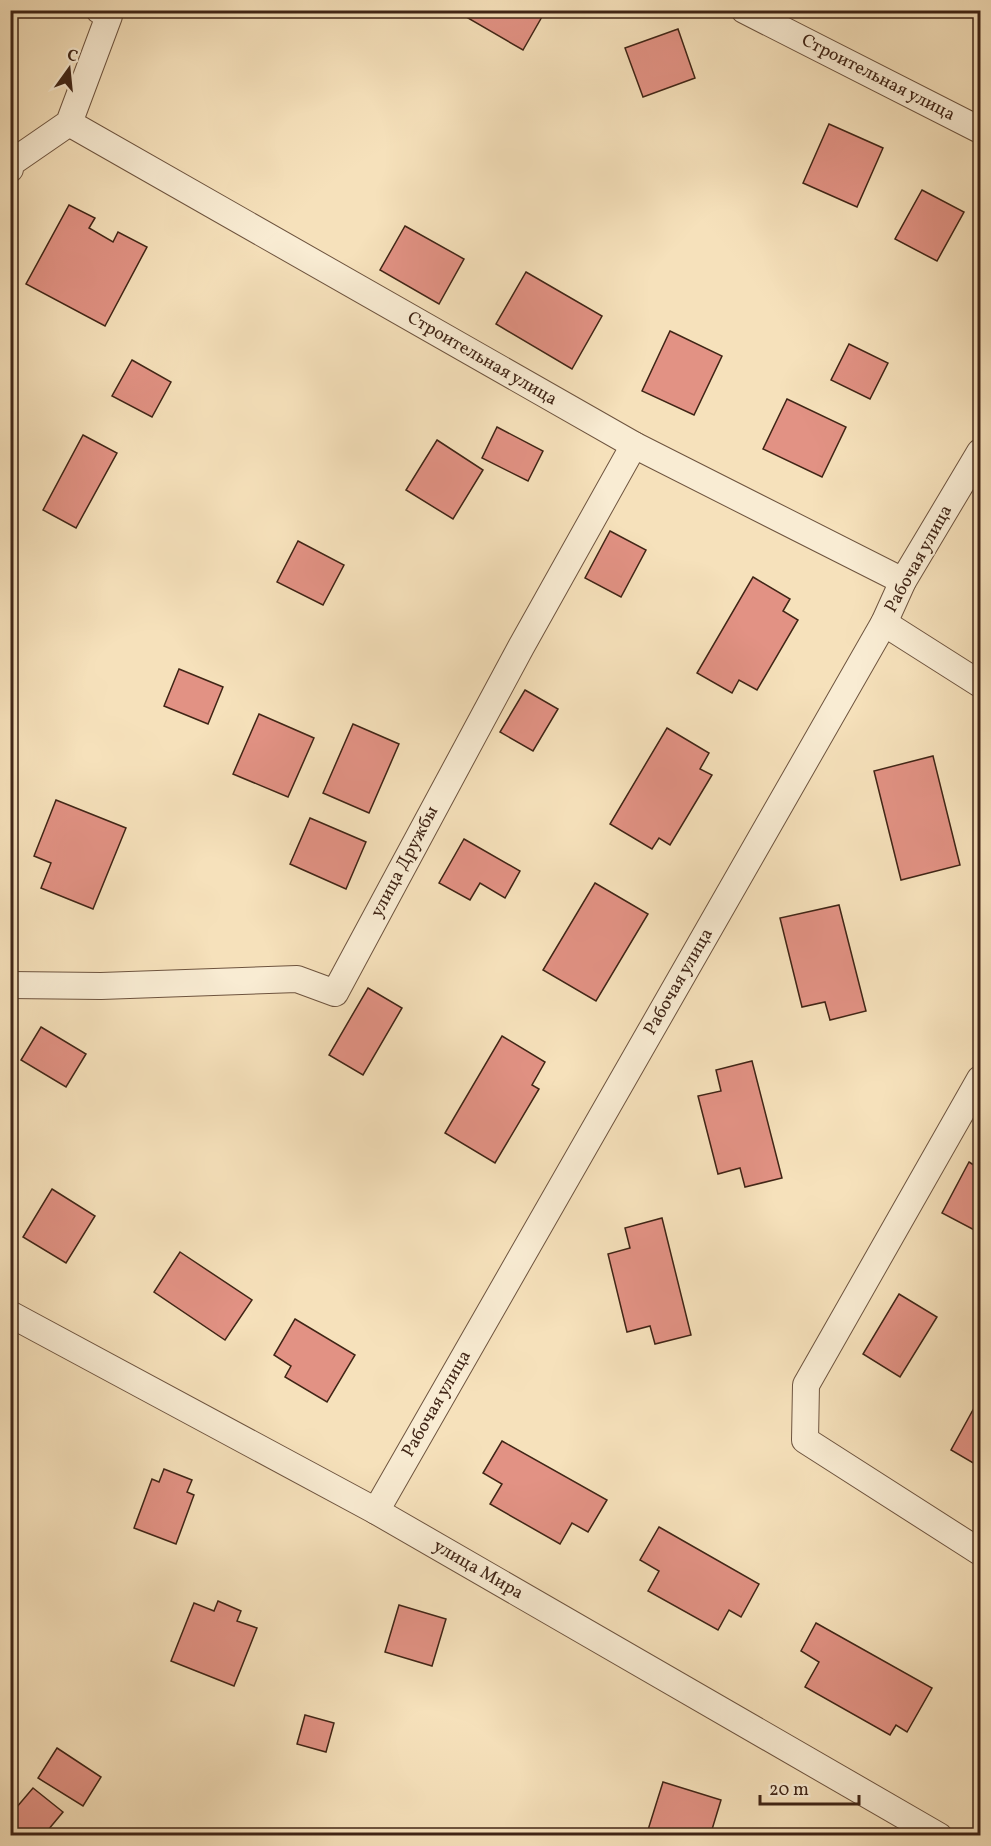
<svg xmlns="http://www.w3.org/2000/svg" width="991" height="1846" font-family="Vollkorn,serif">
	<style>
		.building { fill: #e29284; stroke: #402516; stroke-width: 1.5 }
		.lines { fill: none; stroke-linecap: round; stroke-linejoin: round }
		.street-casing { stroke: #6e543f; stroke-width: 28 }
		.street { stroke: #f9ecd3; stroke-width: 26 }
		.labels { text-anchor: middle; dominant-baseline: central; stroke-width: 4.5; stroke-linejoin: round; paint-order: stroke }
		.street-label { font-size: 18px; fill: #402516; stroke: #f9ecd3 }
	</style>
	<rect width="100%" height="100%" fill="#f6e1bb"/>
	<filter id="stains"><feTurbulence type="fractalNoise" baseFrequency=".00333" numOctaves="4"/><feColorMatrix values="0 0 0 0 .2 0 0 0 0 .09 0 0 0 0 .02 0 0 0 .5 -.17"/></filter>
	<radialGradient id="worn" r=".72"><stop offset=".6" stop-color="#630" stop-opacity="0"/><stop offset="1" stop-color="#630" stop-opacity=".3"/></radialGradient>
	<g class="building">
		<polygon points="463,10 536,10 543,15 523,50 461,14"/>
		<polygon points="678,29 695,78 643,97 625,48"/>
		<polygon points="829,124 883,148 857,207 803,183"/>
		<polygon points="922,190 964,212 937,261 895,239"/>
		<polygon points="69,205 95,218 89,228 113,242 118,232 147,247 105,326 26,284"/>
		<polygon points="405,226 464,259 439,304 380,270"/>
		<polygon points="526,272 602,316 572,369 496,324"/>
		<polygon points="670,331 722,356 694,415 642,391"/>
		<polygon points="849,344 888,363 870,399 831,380"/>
		<polygon points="132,360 171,382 152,417 112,396"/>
		<polygon points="787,399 846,427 822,477 763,449"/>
		<polygon points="497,427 543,451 528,481 482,458"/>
		<polygon points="83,435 117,453 76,528 43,510"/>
		<polygon points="437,440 483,470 453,519 406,490"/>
		<polygon points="610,531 646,550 621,597 585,578"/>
		<polygon points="298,541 344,565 323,605 277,582"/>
		<polygon points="753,577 790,599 783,611 798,620 757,690 739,680 732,693 697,673"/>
		<polygon points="179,669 223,687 208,724 164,706"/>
		<polygon points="525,690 558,709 533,751 500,732"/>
		<polygon points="259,714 314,738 288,797 233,774"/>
		<polygon points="353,724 399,744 369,813 323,793"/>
		<polygon points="667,728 709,753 700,769 712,775 670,845 659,838 652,849 610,824"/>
		<polygon points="933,756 960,865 901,880 874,771"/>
		<polygon points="56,800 126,828 93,909 41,888 51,863 34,856"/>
		<polygon points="310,818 366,842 346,889 290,864"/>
		<polygon points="464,839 520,871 505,898 480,883 470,900 439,883"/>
		<polygon points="595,883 648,914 596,1001 543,970"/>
		<polygon points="839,905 866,1011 830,1020 825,1002 802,1007 780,918"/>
		<polygon points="368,988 402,1008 363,1075 329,1055"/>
		<polygon points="41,1027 86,1054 66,1087 21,1060"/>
		<polygon points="502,1036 545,1062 532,1085 539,1089 495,1163 445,1133"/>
		<polygon points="752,1061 782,1178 745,1187 740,1168 718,1174 698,1096 721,1091 716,1070"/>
		<polygon points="969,1162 980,1169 980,1233 942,1213"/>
		<polygon points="52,1189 95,1216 66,1263 23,1237"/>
		<polygon points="662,1218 691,1335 655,1344 650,1326 627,1332 608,1254 630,1248 625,1228"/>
		<polygon points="180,1252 252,1300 225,1340 154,1292"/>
		<polygon points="899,1294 937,1317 900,1377 863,1354"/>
		<polygon points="295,1319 355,1355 327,1402 285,1377 291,1366 274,1355"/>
		<polygon points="980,1397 980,1467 951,1450"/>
		<polygon points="502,1441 607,1500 588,1532 572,1523 560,1544 490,1504 502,1484 483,1473"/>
		<polygon points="164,1469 192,1480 187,1492 194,1495 176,1544 134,1528 152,1479 159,1482"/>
		<polygon points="659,1527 759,1584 741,1617 729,1610 718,1630 648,1591 659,1571 640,1560"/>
		<polygon points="218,1601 241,1611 237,1621 257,1628 234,1686 171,1661 194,1603 214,1611"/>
		<polygon points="399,1605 446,1619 432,1666 385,1652"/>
		<polygon points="816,1623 932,1688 907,1732 896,1725 890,1735 805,1687 819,1662 801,1651"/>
		<polygon points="305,1715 334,1723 326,1752 297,1744"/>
		<polygon points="57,1748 101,1777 83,1806 38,1778"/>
		<polygon points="663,1782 721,1800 710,1836 655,1836 647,1833"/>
		<polygon points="33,1788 63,1812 43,1836 16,1836 10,1831 10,1815"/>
	</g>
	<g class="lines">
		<defs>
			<g id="street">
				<polyline points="744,10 980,130"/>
				<polyline points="69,123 634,445 903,581"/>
				<polyline points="10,169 11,163 69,123 109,16 99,10"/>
				<polyline points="884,623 980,684"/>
				<polyline points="10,985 101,986 297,979 335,993 521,647 634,445"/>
				<polyline points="980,1079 806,1385 805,1440 980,1552"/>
				<polyline points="10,1314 376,1511 939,1836"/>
				<polyline points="376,1511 884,623 903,581 980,452"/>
			</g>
		</defs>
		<use href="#street" class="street-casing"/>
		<use href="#street" class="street"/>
	</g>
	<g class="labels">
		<g class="street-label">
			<text transform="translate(878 78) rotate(27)">Строительная улица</text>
			<text transform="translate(482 359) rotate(30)">Строительная улица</text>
			<text transform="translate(919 559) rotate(-61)">Рабочая улица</text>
			<text transform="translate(405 862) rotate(-62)">улица Дружбы</text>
			<text transform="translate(679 982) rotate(-60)">Рабочая улица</text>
			<text transform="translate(437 1404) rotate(-60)">Рабочая улица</text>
			<text transform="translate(478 1570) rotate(30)">улица Мира</text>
		</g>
	</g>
	<rect width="991" height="1846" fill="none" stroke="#f6e1bb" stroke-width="36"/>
	<rect x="12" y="12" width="967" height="1822" fill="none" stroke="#402516" stroke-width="3"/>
	<rect x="18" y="18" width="955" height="1810" fill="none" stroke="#402516" stroke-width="1.5"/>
	<g transform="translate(69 69) rotate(15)" stroke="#f9ecd3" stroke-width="4.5" paint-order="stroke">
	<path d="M0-4.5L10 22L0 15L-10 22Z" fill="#402516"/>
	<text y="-9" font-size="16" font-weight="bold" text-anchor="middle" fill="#402516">С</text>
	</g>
	<path d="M760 1795v9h99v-9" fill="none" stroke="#402516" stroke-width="3"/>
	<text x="769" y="1795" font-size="18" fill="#402516" stroke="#f9ecd3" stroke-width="4.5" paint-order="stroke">20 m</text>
	<rect width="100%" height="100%" filter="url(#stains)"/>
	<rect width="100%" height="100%" fill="url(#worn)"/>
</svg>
